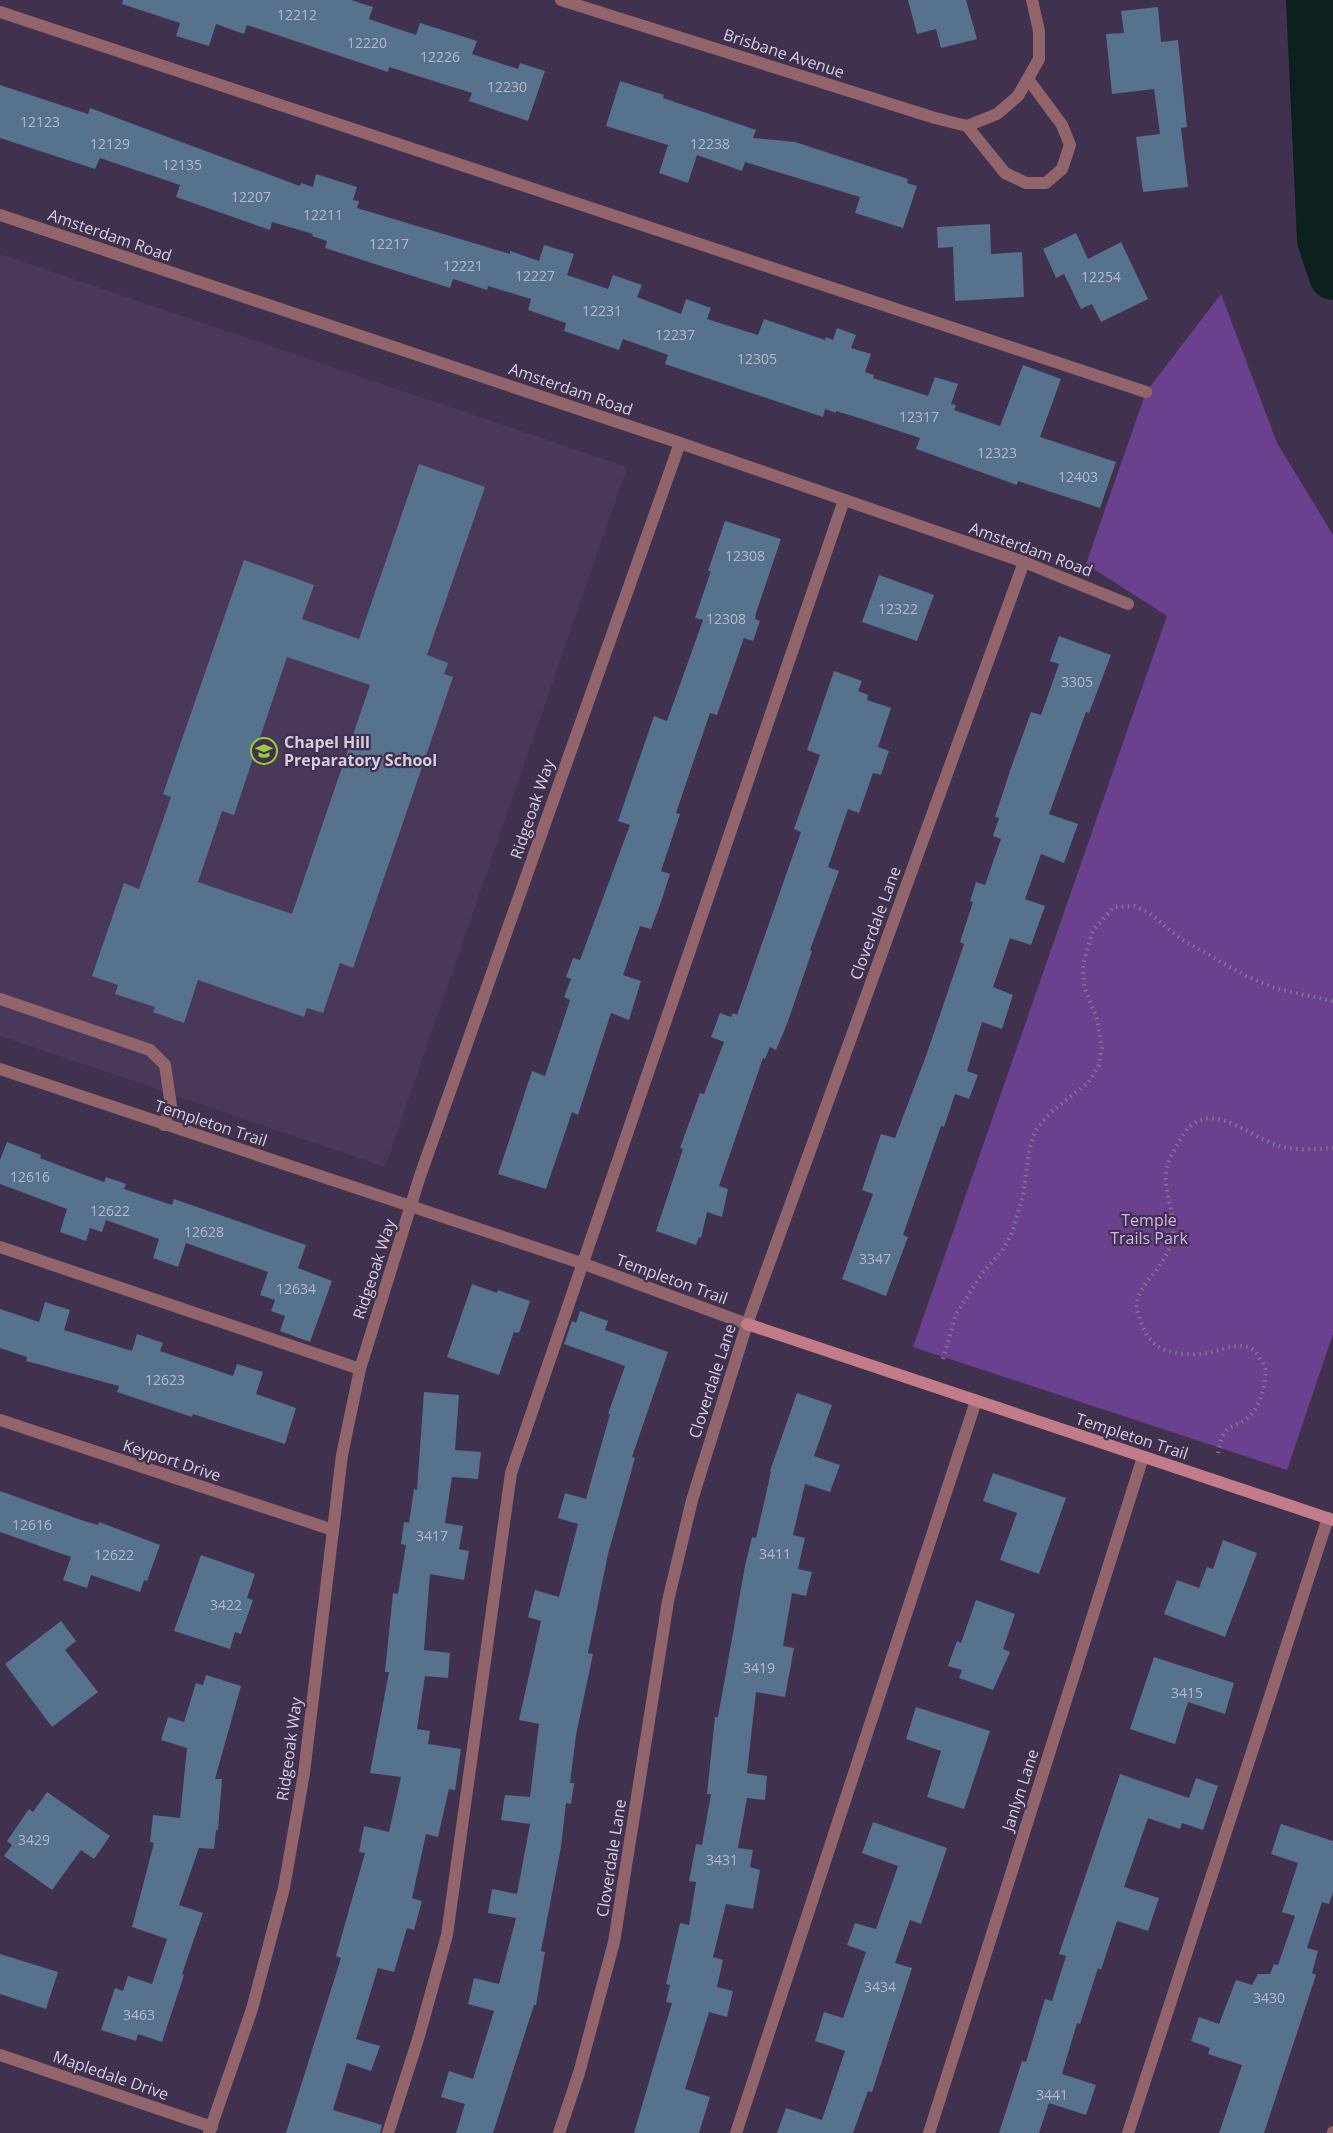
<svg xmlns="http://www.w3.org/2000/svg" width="1333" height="2133" font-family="'Open Sans',sans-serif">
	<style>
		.built { fill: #4a385b }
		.green { fill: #6b418f }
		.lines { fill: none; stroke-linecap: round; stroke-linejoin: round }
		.river { stroke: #0c201e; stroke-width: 48 }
		.building { fill: #56728c; fill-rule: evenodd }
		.path { stroke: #83768f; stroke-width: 4; stroke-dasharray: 1.5 4.5; stroke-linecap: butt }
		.lane { stroke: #92656d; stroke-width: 12 }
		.street { stroke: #92656d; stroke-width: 12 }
		.secondary { stroke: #c27c89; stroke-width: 12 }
		.labels { text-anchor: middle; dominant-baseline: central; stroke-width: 4.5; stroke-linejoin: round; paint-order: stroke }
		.number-label { font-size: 14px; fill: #b7b7cc }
		.street-label { font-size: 16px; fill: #d7cee1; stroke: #40314e }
		.poi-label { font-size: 16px; font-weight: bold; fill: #d7cee1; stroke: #40314e; text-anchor: start }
		.park-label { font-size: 16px; fill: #d3b2f3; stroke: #40314e }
	</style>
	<rect width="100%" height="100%" fill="#40314e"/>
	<polygon class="built" points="0,254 627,467 385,1167 0,1036"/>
	<polygon class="green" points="1221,294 1277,443 1333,535 1333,1334 1287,1470 913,1347 1167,616 1086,564 1146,392"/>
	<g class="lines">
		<polyline class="river" points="1310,0 1321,240 1333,276"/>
	</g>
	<g class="building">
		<polygon points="123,0 351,0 373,7 369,19 416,35 420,23 477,41 472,54 518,69 520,63 545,71 528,121 469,101 472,93 389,67 388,72 247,25 244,34 216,24 209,46 176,36 180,23 122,4"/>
		<polygon points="908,0 966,0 977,39 941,48 936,29 917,34"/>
		<polygon points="1158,7 1161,42 1178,40 1187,127 1181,128 1188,187 1143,192 1136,137 1160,134 1154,89 1112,94 1106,34 1124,33 1121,11"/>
		<polygon points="620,81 664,95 663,98 756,130 753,138 795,142 908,179 907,183 917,186 903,228 855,213 860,197 745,162 742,171 697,155 688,183 659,173 668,145 606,126"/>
		<polygon points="0,85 88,114 90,108 300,186 301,183 313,187 316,174 357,187 353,200 359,201 357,208 510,254 510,251 539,261 544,245 574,254 567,275 608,289 613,275 642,285 637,297 681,314 686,299 711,308 707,319 758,335 764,319 825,340 826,337 833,340 837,328 856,335 851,348 871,354 865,372 874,375 873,378 928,396 935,377 958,384 951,404 956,405 954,410 1000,426 1023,365 1061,379 1040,437 1116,462 1100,508 1018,481 1017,485 916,449 920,438 859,418 836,411 836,413 825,409 823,417 665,364 668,355 623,339 619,350 564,331 566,323 528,310 531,299 488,286 487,290 453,279 450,288 325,248 327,241 312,236 313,234 272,222 270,230 176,197 180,185 100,158 95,169 0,138"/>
		<polygon points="990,224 991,254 1022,252 1024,297 955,301 953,247 938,248 937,227"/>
		<polygon points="1076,233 1088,259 1121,242 1148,299 1101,322 1092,304 1081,309 1064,274 1056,278 1043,249"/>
		<path d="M419,464L485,487L427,655L448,663L444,674L453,677L353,968L340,963L323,1013L307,1008L304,1017L198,980L184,1023L153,1012L155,1007L115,994L118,985L92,976L124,883L139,889L171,797L163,794L244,560L314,585L302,619L359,639ZM287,657L370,685L292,914L198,882L222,811L234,815Z"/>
		<polygon points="725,521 781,539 756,613 755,619 760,621 753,641 744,638 717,715 710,713 676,813 680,814 661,871 670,874 661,902 651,929 640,926 623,975 641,981 629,1020 611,1013 578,1115 572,1112 546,1189 498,1174 532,1071 545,1076 570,1000 564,997 571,979 566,977 573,958 580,960 630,825 618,821 654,716 667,721 703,620 695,618 711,571 708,571"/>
		<polygon points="879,575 934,595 917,641 862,622"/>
		<polygon points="1059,636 1111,655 1089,713 1086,712 1049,814 1078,824 1064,863 1041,854 1025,899 1045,906 1031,945 1010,938 993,987 1013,995 1002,1029 982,1022 967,1071 978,1075 969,1099 955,1094 944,1127 941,1126 903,1235 908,1237 886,1296 842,1279 873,1194 862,1190 881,1134 895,1138 926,1056 964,944 960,942 973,902 970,901 976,882 985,885 1001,839 993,836 999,818 995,817 1011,768 1031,712 1041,715 1059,664 1050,661"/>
		<polygon points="834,671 862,681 858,691 868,695 867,700 891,708 878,747 889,751 881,775 873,773 859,813 848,809 828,867 839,871 810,950 812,951 787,1024 776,1050 770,1047 765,1059 763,1058 719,1186 728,1189 722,1217 707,1212 701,1238 699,1237 696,1245 656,1231 683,1149 680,1148 700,1093 704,1094 724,1042 711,1037 720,1013 731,1017 733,1013 737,1015 801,832 794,829 820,755 807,750"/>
		<polygon points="7,1142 41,1155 40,1158 82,1174 104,1182 106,1177 126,1184 124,1189 172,1205 174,1199 306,1245 298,1268 332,1281 310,1342 280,1331 285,1316 271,1311 275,1300 260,1295 268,1272 186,1243 178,1267 153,1258 159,1239 106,1220 102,1232 90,1228 86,1241 60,1232 67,1209 0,1184 0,1160"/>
		<polygon points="472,1284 497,1293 498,1290 530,1301 519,1333 514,1332 499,1375 447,1357"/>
		<polygon points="45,1302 70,1310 64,1330 132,1351 137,1334 163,1343 160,1351 233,1376 237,1364 263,1372 256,1394 296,1408 285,1444 193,1414 192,1417 117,1392 119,1386 26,1361 27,1357 0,1348 0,1309 39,1322"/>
		<polygon points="580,1311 608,1321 605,1330 668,1352 632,1457 635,1458 608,1554 588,1653 593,1654 576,1735 570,1783 574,1783 571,1804 566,1803 561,1847 541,1951 545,1952 536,2005 534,2005 493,2133 456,2133 465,2104 441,2097 449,2071 473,2079 494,2011 468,2004 474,1978 499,1984 516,1918 488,1913 492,1889 517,1894 530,1824 501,1820 505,1795 530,1797 539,1724 519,1720 541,1621 528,1617 535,1590 559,1597 578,1524 558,1518 565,1493 586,1499 610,1414 608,1414 625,1366 564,1344 572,1321 576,1323"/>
		<polygon points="424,1392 459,1395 455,1450 481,1452 478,1479 452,1477 445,1523 463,1526 459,1549 469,1551 464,1580 430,1574 424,1650 450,1653 448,1678 425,1676 417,1729 430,1731 428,1744 461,1749 455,1790 449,1789 438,1837 426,1834 412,1898 422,1901 414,1930 407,1928 394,1972 378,1968 356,2039 380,2046 371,2071 347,2063 333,2110 382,2125 380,2133 286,2133 341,1958 336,1956 365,1853 359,1852 364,1826 389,1832 401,1777 370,1773 389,1672 385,1672 393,1593 398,1594 406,1545 401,1544 404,1522 409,1523 414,1489 417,1490"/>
		<polygon points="797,1393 832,1405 814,1456 840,1465 830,1492 805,1484 793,1535 805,1538 798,1569 812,1572 806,1596 792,1593 783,1646 794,1648 785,1697 756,1692 747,1773 767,1776 765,1800 747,1798 738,1848 753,1850 750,1867 760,1870 753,1909 726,1904 713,1957 723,1960 717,1987 733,1991 727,2017 709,2012 685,2089 710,2097 699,2133 634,2133 672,2003 666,2002 670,1985 666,1984 680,1923 689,1925 696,1882 689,1881 696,1844 702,1845 711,1794 707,1794 715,1717 718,1717 745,1566 752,1537 756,1538 771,1472 770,1471"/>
		<polygon points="993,1473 1066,1498 1039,1574 1000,1560 1017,1513 983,1501"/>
		<polygon points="0,1491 84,1521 98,1525 99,1522 160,1545 147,1581 144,1580 140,1592 91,1575 87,1588 63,1580 71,1557 0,1532"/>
		<polygon points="1223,1540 1257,1553 1225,1637 1164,1614 1177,1580 1199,1588 1207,1567 1213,1569"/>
		<polygon points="201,1555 255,1574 247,1598 253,1600 241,1634 235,1632 230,1649 174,1631"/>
		<polygon points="976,1600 1015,1614 1003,1649 1010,1652 993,1690 959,1678 962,1670 948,1666 957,1641 961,1643"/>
		<polygon points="61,1621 76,1641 65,1650 98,1692 52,1727 5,1664"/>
		<polygon points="1154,1657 1234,1683 1225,1714 1188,1702 1175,1744 1130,1729"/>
		<polygon points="206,1675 241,1686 215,1779 222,1779 218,1830 216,1830 214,1849 199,1848 179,1905 203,1913 182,1974 184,1975 162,2042 138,2034 136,2041 101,2030 115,1988 123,1991 128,1976 152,1984 167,1939 132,1927 154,1843 150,1842 153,1815 180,1818 187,1748 161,1740 168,1717 184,1722 196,1683 203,1685"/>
		<polygon points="916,1707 990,1731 964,1809 927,1797 941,1751 906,1739"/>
		<polygon points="1120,1774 1189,1798 1196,1778 1218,1786 1203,1830 1182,1823 1180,1829 1148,1818 1124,1887 1159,1898 1148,1931 1117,1921 1101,1970 1098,1968 1080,2024 1077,2023 1062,2074 1096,2085 1086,2115 1049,2103 1039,2133 999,2133 1022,2061 1026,2062 1045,1999 1052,2001 1066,1956 1059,1954"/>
		<polygon points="47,1792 110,1836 94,1859 81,1850 52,1890 4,1856 12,1845 7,1841 29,1809 33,1812"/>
		<polygon points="873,1822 947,1848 921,1924 910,1920 895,1963 912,1968 872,2092 868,2091 853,2133 777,2133 786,2108 822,2120 845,2051 815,2041 824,2012 843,2018 866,1952 847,1945 855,1923 876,1929 898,1866 862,1853"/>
		<polygon points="1281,1824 1333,1841 1333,1892 1329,1904 1322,1902 1307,1948 1318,1951 1312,1973 1316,1975 1264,2133 1219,2133 1242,2065 1208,2054 1210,2048 1191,2041 1199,2017 1219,2024 1236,1980 1252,1985 1258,1974 1270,1974 1274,1964 1278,1965 1295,1916 1282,1912 1298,1863 1271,1854"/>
		<polygon points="0,1954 58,1972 46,2009 0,1994"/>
	</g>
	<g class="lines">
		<g class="path">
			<polyline points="943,1359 956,1314 983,1272 1002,1251 1012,1233 1023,1195 1029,1151 1035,1131 1051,1112 1088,1083 1099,1065 1102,1047 1097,1019 1084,986 1083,965 1093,930 1114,907 1134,906 1148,912 1181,939 1246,976 1277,989 1333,1001"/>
			<path d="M1218,1453C1219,1448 1220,1440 1223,1435C1228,1426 1237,1425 1245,1420C1259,1411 1268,1382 1265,1367C1264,1364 1262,1361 1260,1359C1257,1353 1254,1349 1248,1347C1235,1343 1220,1351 1208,1353C1192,1356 1168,1355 1155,1344C1147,1338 1142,1326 1139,1317C1130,1294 1150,1281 1160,1265C1165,1258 1172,1245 1173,1236C1176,1215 1164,1194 1166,1173C1167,1161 1174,1150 1180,1140C1205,1093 1247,1136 1279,1146C1296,1151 1315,1149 1333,1148"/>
		</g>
		<g class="lane">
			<polyline points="0,12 1146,392"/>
			<polyline points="0,999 150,1050 165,1065 171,1106 164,1125"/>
			<polyline points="0,1247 360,1369"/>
			<polyline points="388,2133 419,2036 447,1935 511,1473 844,500"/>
			<polyline points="736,2133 976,1401"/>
			<polyline points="1128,2133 1328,1518"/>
		</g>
		<g class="street">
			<polyline points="561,0 935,118 967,126 997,114 1018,96 1039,59 1039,31 1032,0"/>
			<polyline points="967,126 1005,173 1026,183 1046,183 1062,169 1070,145 1062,125 1028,79"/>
			<polyline points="0,215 680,443 1024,562 1128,604"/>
			<polyline points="0,1069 584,1264 747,1324"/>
			<polyline points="0,1420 333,1530"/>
			<polyline points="0,2055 212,2127"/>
			<polyline points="209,2133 252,2009 284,1888 304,1773 342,1455 360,1369 420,1176 680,443"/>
			<polyline points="559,2133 579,2073 614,1942 668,1601 692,1500 747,1324 1024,562"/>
			<polyline points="929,2133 1143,1457"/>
			<polyline points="1333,2133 1333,2132"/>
		</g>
		<polyline class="secondary" points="747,1324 1333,1520"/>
	</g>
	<defs>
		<symbol id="school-ring" viewBox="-11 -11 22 22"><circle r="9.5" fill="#40314e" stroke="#97cc38" stroke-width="1.5"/><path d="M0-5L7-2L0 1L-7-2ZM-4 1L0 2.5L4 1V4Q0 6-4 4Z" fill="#97cc38"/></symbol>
	</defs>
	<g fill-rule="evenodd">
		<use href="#school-ring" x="249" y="736" width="30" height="30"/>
	</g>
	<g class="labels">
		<g class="number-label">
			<text x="297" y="14">12212</text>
			<text x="367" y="42">12220</text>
			<text x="440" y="56">12226</text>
			<text x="507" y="86">12230</text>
			<text x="40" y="121">12123</text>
			<text x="110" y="143">12129</text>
			<text x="710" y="143">12238</text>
			<text x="182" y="164">12135</text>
			<text x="251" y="196">12207</text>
			<text x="323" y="214">12211</text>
			<text x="389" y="243">12217</text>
			<text x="463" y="265">12221</text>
			<text x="535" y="275">12227</text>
			<text x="1101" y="276">12254</text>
			<text x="602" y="310">12231</text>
			<text x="675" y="334">12237</text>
			<text x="757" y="358">12305</text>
			<text x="919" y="416">12317</text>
			<text x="997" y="452">12323</text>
			<text x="1078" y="476">12403</text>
			<text x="745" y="555">12308</text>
			<text x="898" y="608">12322</text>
			<text x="726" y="618">12308</text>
			<text x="1077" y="681">3305</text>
			<text x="30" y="1176">12616</text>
			<text x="110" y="1210">12622</text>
			<text x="204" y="1231">12628</text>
			<text x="875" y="1258">3347</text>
			<text x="296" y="1288">12634</text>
			<text x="165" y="1379">12623</text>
			<text x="32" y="1524">12616</text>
			<text x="432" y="1535">3417</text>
			<text x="775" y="1553">3411</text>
			<text x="114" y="1554">12622</text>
			<text x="226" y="1604">3422</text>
			<text x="759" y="1667">3419</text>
			<text x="1187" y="1692">3415</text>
			<text x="34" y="1839">3429</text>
			<text x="722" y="1859">3431</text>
			<text x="880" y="1986">3434</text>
			<text x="1269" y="1997">3430</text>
			<text x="139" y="2014">3463</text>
			<text x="1052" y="2094">3441</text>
		</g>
		<g class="street-label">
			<text transform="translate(784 53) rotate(18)">Brisbane Avenue</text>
			<text transform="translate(110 235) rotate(19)">Amsterdam Road</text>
			<text transform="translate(571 389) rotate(19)">Amsterdam Road</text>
			<text transform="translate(1031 549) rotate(20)">Amsterdam Road</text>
			<text transform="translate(532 809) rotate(-71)">Ridgeoak Way</text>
			<text transform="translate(875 923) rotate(-70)">Cloverdale Lane</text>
			<text transform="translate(211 1123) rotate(18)">Templeton Trail</text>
			<text transform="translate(374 1269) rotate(-72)">Ridgeoak Way</text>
			<text transform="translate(672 1279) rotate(20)">Templeton Trail</text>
			<text transform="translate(712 1381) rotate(-72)">Cloverdale Lane</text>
			<text transform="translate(1132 1436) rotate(18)">Templeton Trail</text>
			<text transform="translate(172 1460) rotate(18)">Keyport Drive</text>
			<text transform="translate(289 1749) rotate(-82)">Ridgeoak Way</text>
			<text transform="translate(1020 1790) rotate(-72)">Janlyn Lane</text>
			<text transform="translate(611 1858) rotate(-81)">Cloverdale Lane</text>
			<text transform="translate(111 2075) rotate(19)">Mapledale Drive</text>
		</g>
		<g class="poi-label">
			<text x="284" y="742">Chapel Hill<tspan x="284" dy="18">Preparatory School</tspan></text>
		</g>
		<g class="park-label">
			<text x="1149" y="1220">Temple<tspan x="1149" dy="18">Trails Park</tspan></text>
		</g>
	</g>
</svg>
